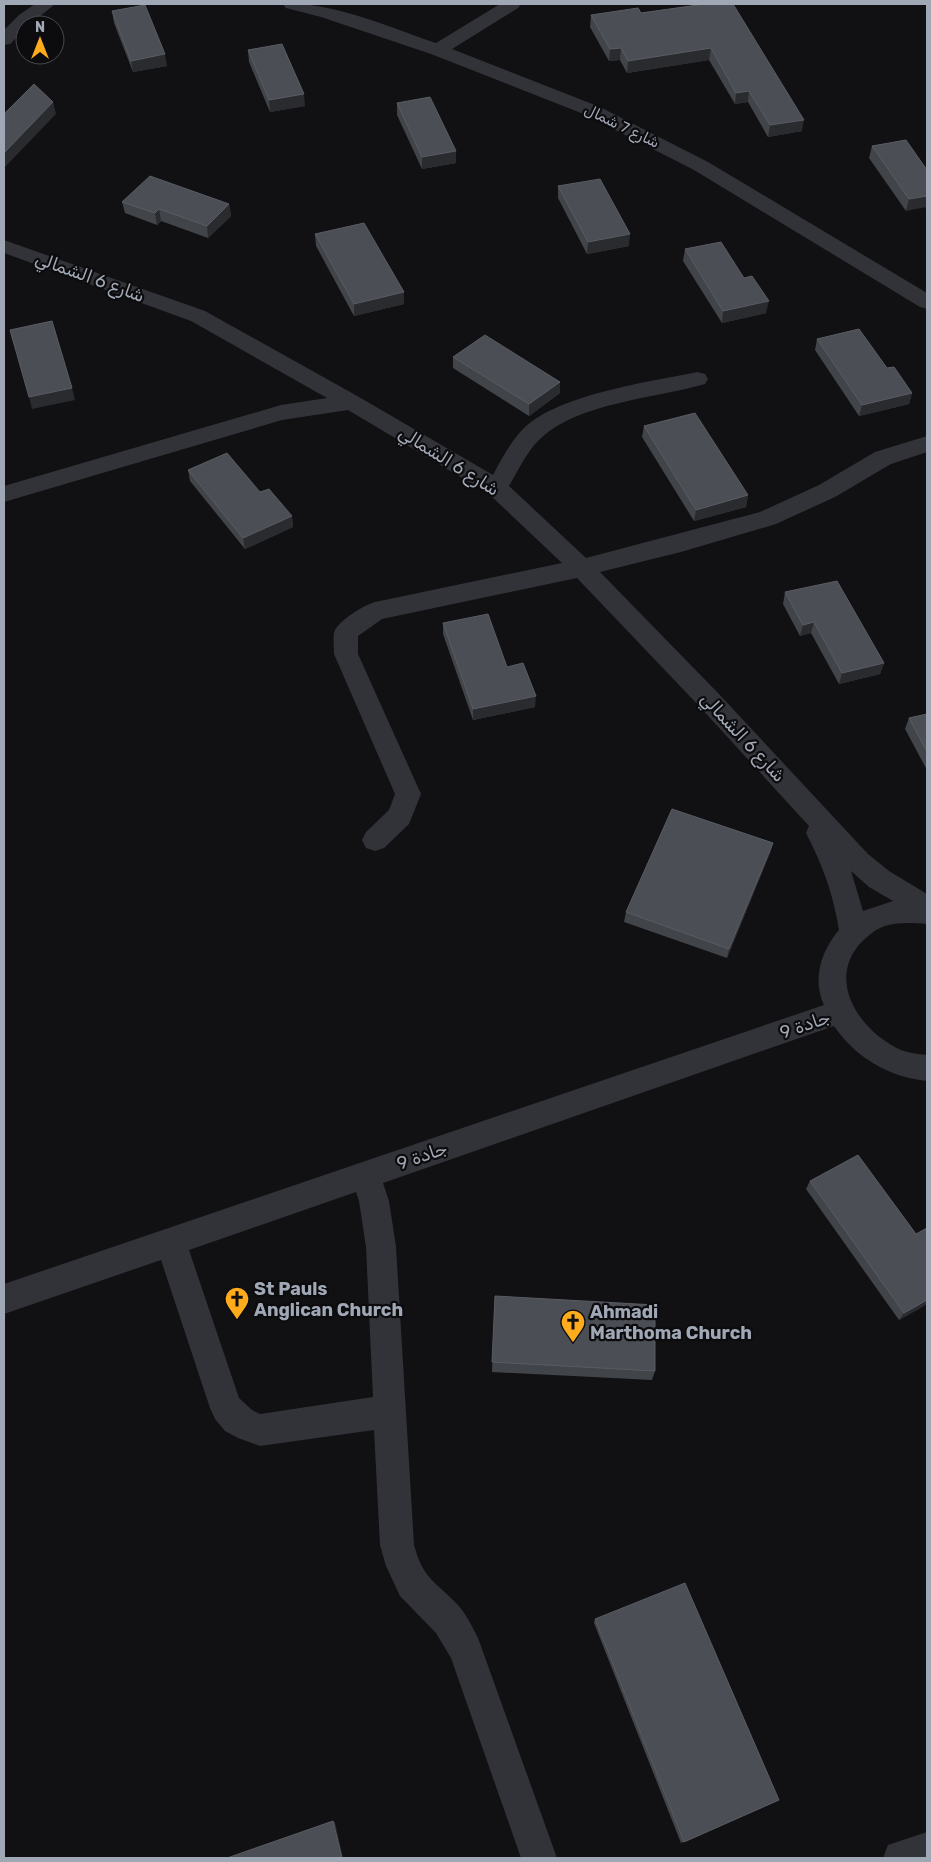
<svg xmlns="http://www.w3.org/2000/svg" width="931" height="1862" font-family="Rubik,'Noto Naskh Arabic',sans-serif">
	<style>
		.lines { fill: none; stroke-linecap: round; stroke-linejoin: round }
		.minor { fill: #323338; fill-rule: evenodd }
		.wall { fill: #414449 }
		.shaded-wall { fill: #2a2b2f }
		.building { fill: #4c4e55; stroke: #595c64 }
		.labels { text-anchor: middle; dominant-baseline: central; stroke-width: 4.5; stroke-linejoin: round; paint-order: stroke }
		.far-street-label { font-size: 15px; fill: #a1a8b5; stroke: #0c0c0e }
		.street-label { font-size: 18px; fill: #a1a8b5; stroke: #0c0c0e }
		.poi-label { font-size: 18px; font-weight: bold; fill: #a1a8b5; stroke: #0c0c0e; text-anchor: start }
	</style>
	<rect width="100%" height="100%" fill="#111113"/>
	<g class="lines">
		<g class="minor">
			<polygon points="35,4 55,4 29,25 25,25 25,29 10,44 4,45 4,30 19,15"/>
			<path d="M283,4C332,1 390,28 436,43L500,4H521L518,8L452,49L600,107L708,162L927,293V309L920,307L694,170L586,115L431,54L321,17L286,8Z"/>
			<path d="M4,240L205,311L359,397L493,475C502,458 511,441 524,428C560,394 649,382 697,372L705,374L708,379L705,384C656,398 578,403 541,438C527,451 519,469 509,486L586,558L760,512L819,485L875,452L927,436V452L891,464L835,497L776,524L681,552L600,572L718,693L868,854L889,871L927,894V924C914,923 899,922 885,926C875,929 865,938 858,946C827,985 863,1033 901,1050C909,1053 918,1054 927,1055V1081C889,1077 856,1058 834,1026L383,1183L389,1201L396,1247L414,1545C423,1579 435,1581 457,1604C466,1614 472,1626 478,1638L557,1858H521L451,1658L436,1633L400,1596L386,1566L380,1545L374,1430L260,1446L238,1438L225,1431L215,1419L210,1408L161,1260L4,1314V1284L824,1005C812,979 821,951 839,930C833,893 823,866 806,833L809,826L700,707L577,578L382,619L358,636V654L421,794L409,824L384,848L375,851L366,848L362,840L366,832L389,810L395,794L334,654C334,647 333,640 334,633C336,622 364,605 375,602L562,563L489,494L348,410L282,420L4,502V486L281,405L327,398L191,321L4,253ZM851,871L869,887L893,901L863,911ZM356,1192L359,1201L366,1247L373,1397L260,1414L252,1410L239,1398L189,1250Z"/>
			<polygon points="927,1832 927,1858 883,1858 888,1845"/>
		</g>
	</g>
	<g class="wall">
		<polygon points="705,4 802,131 768,137 748,102 735,104 709,60 627,73 620,60 609,61 590,27 591,15 641,13"/>
		<polygon points="112,11 167,66 133,72 114,23"/>
		<polygon points="248,50 305,106 270,112 249,62"/>
		<polygon points="397,103 456,163 422,169 397,115"/>
		<polygon points="872,146 927,170 906,211 869,158"/>
		<polygon points="558,186 629,246 587,254 558,198"/>
		<polygon points="122,202 229,204 231,216 208,238 161,221 157,225 125,213"/>
		<polygon points="315,234 404,304 354,316 316,246"/>
		<polygon points="685,249 766,313 722,323 683,261"/>
		<polygon points="817,339 887,368 912,393 909,404 859,416 815,350"/>
		<polygon points="453,357 560,382 560,393 529,416 453,368"/>
		<polygon points="644,426 748,495 746,507 694,521 642,437"/>
		<polygon points="188,470 260,492 292,516 293,527 245,549 190,481"/>
		<polygon points="785,592 884,663 880,674 839,684 811,633 800,636 783,604"/>
		<polygon points="443,623 507,667 535,707 473,720 443,634"/>
		<polygon points="927,714 927,770 905,729 909,718"/>
		<polygon points="773,843 770,853 727,958 624,922 626,912"/>
		<polygon points="810,1181 927,1304 899,1320 806,1189"/>
		<polygon points="495,1296 655,1371 652,1380 492,1372"/>
		<polygon points="595,1619 779,1800 681,1843 594,1623"/>
	</g>
	<g class="shaded-wall">
		<polygon points="621,48 620,60 609,61 610,49"/>
		<polygon points="711,48 709,60 627,73 628,61"/>
		<polygon points="165,54 167,66 133,72 131,61"/>
		<polygon points="749,91 748,102 735,104 736,93"/>
		<polygon points="304,94 305,106 270,112 269,100"/>
		<polygon points="53,102 56,114 4,168 4,153"/>
		<polygon points="804,120 802,131 768,137 770,125"/>
		<polygon points="456,151 456,163 422,169 422,157"/>
		<polygon points="927,196 927,207 906,211 909,199"/>
		<polygon points="229,204 231,216 208,238 207,226"/>
		<polygon points="159,209 161,221 157,225 155,213"/>
		<polygon points="630,234 629,246 587,254 588,242"/>
		<polygon points="404,292 404,304 354,316 354,304"/>
		<polygon points="769,301 766,313 722,323 723,311"/>
		<polygon points="560,382 560,393 529,416 529,404"/>
		<polygon points="72,388 75,400 32,409 29,397"/>
		<polygon points="912,393 909,404 859,416 862,405"/>
		<polygon points="748,495 746,507 694,521 696,510"/>
		<polygon points="292,516 293,527 245,549 243,538"/>
		<polygon points="814,622 811,633 800,636 803,625"/>
		<polygon points="884,663 880,674 839,684 842,673"/>
		<polygon points="536,696 535,707 473,720 473,709"/>
		<polygon points="773,843 770,853 727,958 729,949"/>
		<polygon points="927,1300 927,1304 899,1320 904,1313"/>
		<polygon points="333,1821 335,1822 343,1858 342,1858"/>
	</g>
	<g class="building">
		<polygon points="705,4 733,4 804,120 770,125 749,91 736,93 711,48 628,61 621,48 610,49 591,15 638,8 641,13"/>
		<polygon points="145,5 165,54 131,61 112,11"/>
		<polygon points="282,44 304,94 269,100 248,50"/>
		<polygon points="34,84 53,102 4,153 4,114"/>
		<polygon points="430,97 456,151 422,157 397,103"/>
		<polygon points="906,140 927,170 927,196 909,199 872,146"/>
		<polygon points="150,176 229,204 207,226 159,209 155,213 122,202"/>
		<polygon points="600,179 630,234 588,242 558,186"/>
		<polygon points="364,223 404,292 354,304 315,234"/>
		<polygon points="721,242 744,278 752,276 769,301 723,311 685,249"/>
		<polygon points="52,321 72,388 29,397 10,330"/>
		<polygon points="859,329 887,368 894,367 912,393 862,405 817,339"/>
		<polygon points="485,335 560,382 529,404 453,357"/>
		<polygon points="695,413 748,495 696,510 644,426"/>
		<polygon points="227,453 260,492 269,489 292,516 243,538 188,470"/>
		<polygon points="837,581 884,663 842,673 814,622 803,625 785,592"/>
		<polygon points="488,614 507,667 523,663 536,696 473,709 443,623"/>
		<polygon points="927,714 927,752 909,718"/>
		<polygon points="672,809 773,843 729,949 626,912"/>
		<polygon points="858,1155 916,1234 927,1228 927,1300 904,1313 810,1181"/>
		<polygon points="495,1296 655,1305 655,1371 492,1362"/>
		<polygon points="685,1583 779,1800 684,1842 595,1619"/>
		<polygon points="333,1821 342,1858 227,1858"/>
	</g>
	<defs>
		<symbol id="church-pin" viewBox="-11 -11 22 30"><path d="M0 17L-7.5 6A9.5 9.5 0 1 1 7.5 6Z" fill="#ffac1c" stroke="#0c0c0e"/><path d="M-1.2-6h2.4v3.5h3.3v2.4h-3.3V6h-2.4V-.1h-3.3v-2.4h3.3Z" fill="#111"/></symbol>
	</defs>
	<g fill-rule="evenodd">
		<use href="#church-pin" x="223" y="1285" width="28" height="38"/>
		<use href="#church-pin" x="559" y="1308" width="28" height="38"/>
	</g>
	<g class="labels">
		<g class="far-street-label">
			<text transform="translate(622 126) rotate(26)">شارع 7 شمال</text>
		</g>
		<g class="street-label">
			<text transform="translate(90 277) rotate(20)">شارع 6 الشمالي</text>
			<text transform="translate(449 461) rotate(32)">شارع 6 الشمالي</text>
			<text transform="translate(743 737) rotate(47)">شارع 6 الشمالي</text>
			<text transform="translate(805 1025) rotate(-19)">جادة 9</text>
			<text transform="translate(422 1156) rotate(-19)">جادة 9</text>
		</g>
		<g class="poi-label">
			<text x="254" y="1289">St Pauls<tspan x="254" dy="21">Anglican Church</tspan></text>
			<text x="590" y="1312">Ahmadi<tspan x="590" dy="21">Marthoma Church</tspan></text>
		</g>
	</g>
	<rect width="931" height="1862" fill="none" stroke="#a1a8b5" stroke-width="10"/>
	<g transform="translate(40 40)"><circle r="24" fill="#0c0c0e" stroke="#484a51"/>
	<path d="M0-4L9 19L0 12L-9 19Z" fill="#ffac1c"/>
	<text y="-8" font-size="14" font-weight="bold" text-anchor="middle" fill="#a1a8b5">N</text>
	</g>
</svg>
